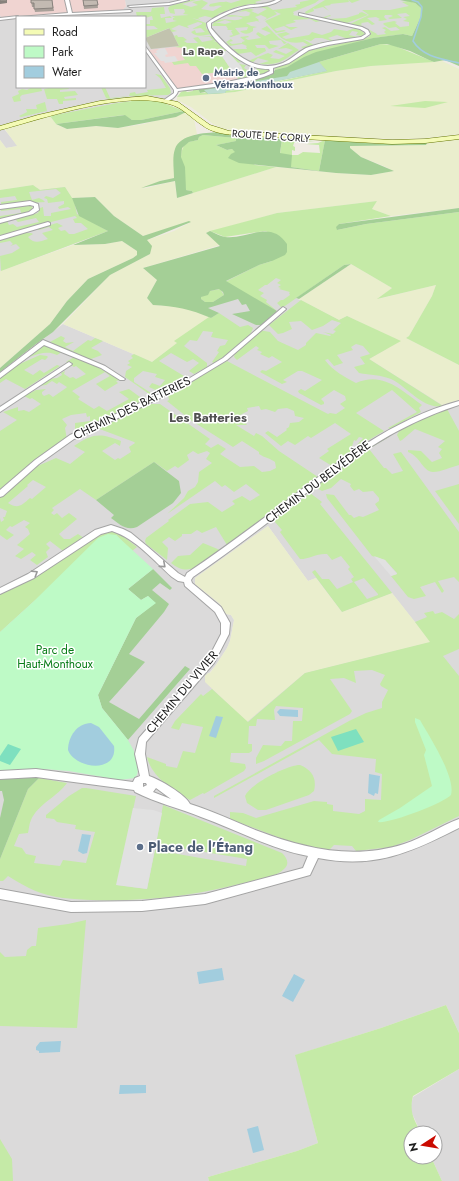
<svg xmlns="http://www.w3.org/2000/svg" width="459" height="1181" font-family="Jost,sans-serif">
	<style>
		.residential { fill: #dbdada; fill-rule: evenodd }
		.commercial { fill: #f0d4d1 }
		.construction { fill: #c2c3ae }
		.farmland { fill: #eaeecd }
		.grass { fill: #c5eaa7; fill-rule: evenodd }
		.forest { fill: #a4cf96; fill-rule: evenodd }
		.wetland { fill: #bfddd1 }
		.park { fill: #befac6 }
		.pitch { fill: #7ee0bf }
		.parking { fill: #e1e1e1 }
		.water { fill: #a2cdde }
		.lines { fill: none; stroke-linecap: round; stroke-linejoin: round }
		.stream { stroke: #a2cdde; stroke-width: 1.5 }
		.street-casing { stroke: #a4a4a4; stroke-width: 2 }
		.secondary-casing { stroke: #647602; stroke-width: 1 }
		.street { fill: #fff; fill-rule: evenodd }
		.secondary { fill: #f4fbb5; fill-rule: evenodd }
		.wall { fill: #a8a099 }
		.shaded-wall { fill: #88827d }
		.building { fill: #c3bab2; stroke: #88827d }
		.oneway { stroke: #999 }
		.service-dot { fill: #5c6f8a; stroke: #fff; stroke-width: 1.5 }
		.labels { text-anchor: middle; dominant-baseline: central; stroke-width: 3; stroke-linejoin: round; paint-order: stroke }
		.far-service-label { font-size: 10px; font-weight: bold; fill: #4e5e75; stroke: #fff; text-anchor: start }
		.far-street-label { font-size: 10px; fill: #1d1d1d; stroke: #fff }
		.far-neighbourhood-label { font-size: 11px; font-weight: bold; fill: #505050; stroke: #fff }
		.street-label { font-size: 12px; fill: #1d1d1d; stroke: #fff }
		.park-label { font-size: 12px; fill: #097d18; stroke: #fff }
		.neighbourhood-label { font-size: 13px; font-weight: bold; fill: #505050; stroke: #fff }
		.near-service-label { font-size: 14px; font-weight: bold; fill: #4e5e75; stroke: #fff; text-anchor: start }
	</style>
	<rect width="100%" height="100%" fill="#efebe3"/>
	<g class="residential">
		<path d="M125,0H407L421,16L403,34L373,38L274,72L271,75L240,82L212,43L176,92L166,101H131L37,119L4,129L18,146L6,148L0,140V15L11,17L79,13L123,8L126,7ZM17,17H145V87H17Z"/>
		<polygon points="65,187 74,201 108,231 0,271 0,190"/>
		<path d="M259,265L303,292L296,298L339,320L347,316L362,324L442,405L459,400V1033L446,1005L381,1028L296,1055L318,1143L297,1151L208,1177L209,1181H0V372L63,324L152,362L218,313L187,300ZM268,526L308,581L316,578L342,612L392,593L430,642L305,673L205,676L209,673L216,665L227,648L230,641L234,620L231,615L226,614L220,604L195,584V578Z"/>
		<polygon points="459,1069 459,1181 442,1181 431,1157 435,1157 435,1133 421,1133 411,1111 411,1105 413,1097"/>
	</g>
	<g class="commercial">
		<polygon points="0,0 125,0 126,7 124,8 124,10 1,17 0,15"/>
		<polygon points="212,43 239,80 176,90 147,50"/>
	</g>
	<polygon class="construction" points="170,28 179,46 151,49 145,38"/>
	<g class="farmland">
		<polygon points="442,61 459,69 459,134 426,138 393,139 241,131 224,129 213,124 191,107 177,100 177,97 181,96 235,92 336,71 371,66"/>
		<polygon points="186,112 194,119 197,134 192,136 174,178 160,181 142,189 175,181 177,198 276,167 336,173 371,175 393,171 386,167 361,157 350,148 350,146 426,145 427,143 459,139 459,208 391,216 372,209 377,201 277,213 206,233 220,245 143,268 157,280 147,298 153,305 175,306 194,310 211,318 152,362 63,324 110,275 150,254 147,240 174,231 191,222 143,236 114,216 95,197 72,198 65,187 40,190 33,185 0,190 0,140 6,148 17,146 4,128 25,121 50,116 56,124 67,129 96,126 118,128 144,124"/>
		<polygon points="122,241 137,251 137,255 133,258 88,279 67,301 50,324 0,368 0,271 73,245 105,244"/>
		<polygon points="351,264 392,288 378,299 436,285 432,296 409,336 406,338 459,365 459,400 442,405 369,359 400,341 347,316 339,320 299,299"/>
		<polygon points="268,526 308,581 316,578 342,612 392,593 431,642 305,673 247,722 205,682 205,676 208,673 210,673 216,665 227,648 230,641 234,620 231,615 226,614 220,604 195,584 195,578"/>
	</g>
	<g class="grass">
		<path d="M191,0H196L182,4L191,7L198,5L192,2L202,0L208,3L201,9L213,11L222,6C217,4 214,8 209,6L210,4L220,2H226L224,1L231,3L241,0H262L255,2L259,5L249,4L241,7L239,6L218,14L219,16L213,18L205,16L198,18L201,20L192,18L206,23V28L212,34C205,35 196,38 191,32L195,30L196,33L205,32L201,28L192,29L202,24V23L198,22L187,26L189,28H188L179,25L171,29L177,31L172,32L169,28L145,38V30L158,29L154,26H145V24H150V20H153L152,16L145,18L142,15L137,17L136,12H151L152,8L164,7L165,14H160L161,18L170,16L172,18H165L166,23L177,21L173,20V18H175L172,16L189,15L183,14L185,12L184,9H174L175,14L170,13L168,8L170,6Z"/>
		<path d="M310,0H319L315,3L293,12L294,14L293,15L321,21L316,22L310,19L293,20L296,22L285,25L289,27H298L291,30L284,26L274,29L277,31L284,30L286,31L276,33L265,21L281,14L274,11L277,14L263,21L267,18L261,15L255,17L259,20L258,21L261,23L257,21L246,23L251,26L257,27L253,28V31C249,34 244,35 240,31L247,30L248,27L235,28L240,34L231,37L229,36L233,35L231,31L233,30H227L228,29L226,26H212L214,22L225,24L232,22L225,20L219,22H214C227,15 232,24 243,18C237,15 232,18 226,16C235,13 242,19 250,15L249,14L251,13L246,11L237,12C244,10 248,7 254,10L251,11L258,14L267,9L260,7L267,6L273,10L297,7L295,5L300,4V2Z"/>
		<polygon points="325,0 360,0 352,3 348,0 349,2 330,4 331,5 324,6 329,11 323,7 315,9 313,8 314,11 306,14 305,12"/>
		<polygon points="408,1 415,3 421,8 421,16 412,36 403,34 373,38 309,55 287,67 275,70 274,68 288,64 304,52 369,37 371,33 368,29 377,34 376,34 378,35 386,34 384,32 386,30 382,28 385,27 391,31 400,30 396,27 389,28 383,24 384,23 394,21 397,22 395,23 400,27 409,26 409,22 403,21 407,19 403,17 410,16 406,13 397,14 402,18 390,19 388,18 393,16 391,15 385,15 384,17 387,20 380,21 378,20 380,19 376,17 367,18 375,24 372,25 368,22 361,23 362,24 360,25 363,26 361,26 350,24 369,15 362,10 390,10 409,6 402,2"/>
		<polygon points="360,11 368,15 347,23 321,18 330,15 331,16 326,17 328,19 346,18 359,14 359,13 362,12"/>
		<polygon points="267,26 279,38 287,43 284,44 281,40 269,41 270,44 279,46 269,49 265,45 255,45 257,48 265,48 266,51 256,56 251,52 238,54 233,49 247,49 246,47 247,46 242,44 230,46 226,42 231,39 233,41 229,42 232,44 242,43 242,42 245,41 240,37 248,36 249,37 245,38 248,40 261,38 256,34 258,32 265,36 271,33 261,29"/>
		<path d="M355,28L361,30L365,34L362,36L356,35L358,32L352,31L349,35L358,37L348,39L337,35L328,38L334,41L339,39L343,40L334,42L322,38H315L311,41L303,39L314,45L322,42L326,43L304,49L301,47L308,45L303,42C292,44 285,42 277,34L286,32L290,34L282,37L286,39L309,35L312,32L322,35L331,32L334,29L347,31Z"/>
		<polygon points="177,35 178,37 183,37 187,40 184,41 187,43 198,43 193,38 198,37 202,42 213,40 210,37 201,37 213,36 218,41 213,42 219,42 241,62 237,63 227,51 220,53 232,71 202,74 196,66 190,66 188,63 174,65 172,62 185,60 181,54 187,52 184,48 175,47 179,46 174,36"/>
		<path d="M288,43L299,50C283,60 280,66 259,64L269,61L258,58L252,63L248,61L268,53L273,55L270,58L279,59L285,56L273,52L276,50L286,54L293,50L286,48L278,49Z"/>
		<polygon points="381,44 393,45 434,62 371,66 336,71 235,92 177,97 181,92 185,90 187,92 193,91 193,90 198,89 200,93 237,90 327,71 319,62"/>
		<polygon points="239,64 246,65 244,68 249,71 257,71 256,68 253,68 253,66 269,69 271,71 266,74 238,79 233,72 242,70"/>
		<polygon points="155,74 161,75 170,88 171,93 168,95 130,96 109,99 106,98 101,87 105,87 110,98 129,96 130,93 135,92 136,94 148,92 147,90 166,88 160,78"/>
		<polygon points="32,87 41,87 42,91 22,95 20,97 21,101 14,102 12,97 19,94 18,91 22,89 27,90"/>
		<polygon points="53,87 68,87 69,89 60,90 60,92 75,91 78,95 64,97 65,99 76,98 76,100 63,101 63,104 59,104 57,99 47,99 44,89"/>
		<polygon points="140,100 161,102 184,111 141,120 132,120 124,115 56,124 50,116 117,103"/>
		<polygon points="425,101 448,102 425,108 390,106"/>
		<polygon points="45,102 47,111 21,117 19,116 27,112 26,109 37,109 36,105"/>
		<path d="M203,135L236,138L237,141L216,145L227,150L232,149L255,165L276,167L193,193L192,191L186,190C184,179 176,152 186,144C189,141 194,141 198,140L199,137Z"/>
		<polygon points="282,139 315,141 294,143 293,146 295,147 295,151 292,150 292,155 298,155 303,152 320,153 319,145 305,144 318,143 325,140 319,171 291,167 280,154"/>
		<path d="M33,185L40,190L65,187L74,201L77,214L108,231L1,271L0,256L12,253L20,248L16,244L10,246L13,244L10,241L0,243V239L19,233H31L33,234L28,237C34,244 39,242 48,239L42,233L53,230L49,227L39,230L36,229L57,223L63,226L58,228L61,231L65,230L69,234H74L88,229L81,223H74H75L73,219L77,218L75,216L47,223L0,237V223L7,221L9,225L13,224L17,227L39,222L36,218L18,222L15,219L38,213L40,208L43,207L44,216H51V213L71,209L68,207L59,209L58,207L64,204V201L48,203L47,199L44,198L46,196L53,198L61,193L56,189L29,192L32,200L39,198L43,200L45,202L1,205V202L17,200L15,196L0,198V190Z"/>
		<polygon points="377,201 372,209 391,216 339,224 337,230 366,224 459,212 459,365 406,338 409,336 432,296 436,285 377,299 392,288 351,264 344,265 282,308 277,303 281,300 283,300 290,295 289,293 290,292 279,289 281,288 278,287 281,285 277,283 281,280 276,278 267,285 265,285 258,290 264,293 260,296 267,300 266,302 277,311 225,282 259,265 272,261 279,236 265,231 225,237 210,231 277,213"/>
		<polygon points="28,205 32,206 33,209 30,212 0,220 0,216 21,213 20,209 1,211 0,208"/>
		<polygon points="220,289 224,295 213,302 205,302 201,299 201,297 210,291"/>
		<path d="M301,300L339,320L347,316L401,341L369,359L443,406C423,410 408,387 391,379C381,375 370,375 359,373L354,367L365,364L360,357L370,354L363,346L356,344L351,347L353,350L337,355L343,363L334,366L328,359L325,360C333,371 345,377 356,383C383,371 401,390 422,405L419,408L421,412L390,429L388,428L417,412L392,390L356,413L384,431L357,447V445L363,438L359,437L356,441L354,440L350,453L332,466L319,458L329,451L327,449L351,434L335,423L311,438L308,436L295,445L288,441L281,446L265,433L268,431L277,437L287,430L286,429L289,427L290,423L299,422L304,418L295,416L294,411L287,408L278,409L275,412L266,409L261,410L259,406L247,408L248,411L234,418L238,421L243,420L247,425H236L254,436L256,433L262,436L279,451L318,477L227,545L216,527L202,533L197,530L191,534H182V536L175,541L169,537L162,542L168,548L167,560L146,544L145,541L146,538L169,521L168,520L190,504L208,502L222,512L235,504L232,501L242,496L250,501L260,495L246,484L234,492L225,485L222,487L215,481L167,514L184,498L188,491L195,487L198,482L199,472L212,463L206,459L210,453L207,451L198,454L193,451L187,455L189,460L178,468L175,466L167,471L154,462L96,500L80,489L52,508L54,510L51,513L54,515L57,513L62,518L69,513L77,519L59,534L64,539H70L78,534L84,538L63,551L50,541L46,544L50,548L46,552L48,557L37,565L30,560L36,555L32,552L21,559L15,556L24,549L17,545L30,534L28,529L25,527L30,523L24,520L12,527L10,526L6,530L14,535L7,540L0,535V518L1,522L4,520L3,517H5L7,511L0,508V497L33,468L56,458L70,464L85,452L74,446C93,433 100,433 121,441L120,446L115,443L102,451L115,460L118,458L120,459L131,452L129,447L135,443L134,442L97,428L150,404H160L210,439L205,444L211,448L218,444L226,449L220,454L240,467L254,466L262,472L270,471L276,468L275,462C270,458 265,458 259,454V452L242,441L233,447L192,421L167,401L169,400L168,395L227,361L328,414L330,413L336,414L345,408L340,404L346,400L345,396L334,390L321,399L324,402V404L321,405L299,393L298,391L301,389L305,391L322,380L302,371H298L283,380L287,382L282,384L260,372L262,370L266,371L282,362L272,356L269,358L260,354L262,352L257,350L259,348L256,346L237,360L234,357L235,353L259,330L270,332L278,341L298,350L306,345V343L316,333L330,336L331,335L323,332L333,334L336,331L333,330L341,323L332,320L323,326L312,330L301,321L289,322L292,329L283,333L278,334L269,325ZM33,480L46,487L32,499L30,498C21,506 18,509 8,503L28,486L27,485Z"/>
		<path d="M219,313L240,327L248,325L253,328C250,340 225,357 214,363L212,362L219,352L217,351L220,346L225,345L228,340L211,337L213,332L203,331L197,341L190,340L184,346L207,363V367L194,374L189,371L199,363L193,359L187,362L171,353L159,361L189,379L175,387L160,392L149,387L152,383L160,386L165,380L155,377L157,374L143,371L134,378V382L154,395L152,396L125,377L126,371L132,367L127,365L130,363L128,361L133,358L131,356L134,354L152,362L177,343L174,341L209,317L211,318Z"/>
		<polygon points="61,336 65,338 63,341 66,343 74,342 65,347 73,351 88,340 91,341 95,338 103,341 91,348 98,351 102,355 91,359 97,363 56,346 50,342"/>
		<path d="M43,344L62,352L57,355C43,349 31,357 18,362Z"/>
		<polygon points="40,355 47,356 48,357 45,360 42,359 24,370 33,375 40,370 44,373 57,365 60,366 25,389 6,379 0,383 0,377 15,366"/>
		<polygon points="74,357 94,365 120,380 116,381 118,383 105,391 96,384 110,376 105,372 72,391 80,397 78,399 94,409 99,406 107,411 129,399 119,392 129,389 144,400 75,432 75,423 90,421 90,416 87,417 86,413 71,415 62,419 67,425 65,428 67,440 0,491 0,431 17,420 3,412 18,407 18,411 24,410 29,412 41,404 32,398 30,399 24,396 36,390 46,389 42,392 42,394 44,396 49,394 53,397 66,388 67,387 59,382 57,384 52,381 46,385 38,386 49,379 57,378 62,375 61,373 65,371 64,374 70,378 73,377 76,379 86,374 76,366 74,367 66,362"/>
		<path d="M447,409L459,431V465C451,467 441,472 433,472C423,472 421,457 408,452V450L421,451L432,462L442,458L439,453L442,449L438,447L445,441L415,429L402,440L400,441L397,435C403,421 433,414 447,409Z"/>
		<polygon points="388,436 389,437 369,449 384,468 386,468 392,474 403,471 393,454 401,452 459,532 459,582 454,577 438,581 444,591 442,593 435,582 420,587 426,596 414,599 408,597 391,576 397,574 397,573 385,560 372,556 327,498 326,494 334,495 349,515 351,515 354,518 359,516 363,517 379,510 375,504 379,501 379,498 373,491 363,492 359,489 354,491 350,486 351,484 341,479 331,488 322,491 317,488 317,485 322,481 366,449"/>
		<polygon points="459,484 459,524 435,491"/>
		<path d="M310,493L322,502L320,504L392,593L342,612L312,572L315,570L322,579H329L337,589L353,582L351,579L354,577L348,569L350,567L341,556L332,560L327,554C317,553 310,559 300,559L280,532L282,530L275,522V519ZM364,578L378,594V595L367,599L354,582Z"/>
		<polygon points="112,531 120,534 137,547 132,551 116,535 33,602 0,632 0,594 24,583 95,537"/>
		<path d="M203,543L220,550C204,562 190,579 171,563L178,556L190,555Z"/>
		<path d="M433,611L435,614L442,612L454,619L459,614V649L443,656L459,676V816L410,840L391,847L356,851L352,846L334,845L329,850L304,847L230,819V812L243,813L256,818L314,801L327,802V804L333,805V811L359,814L365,811V799L381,800L382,774L375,772L376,759L332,754L319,740L214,798V796L349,721L366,713L382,708V702L388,690L381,686L380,684L385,675L372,670L354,671L356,683L344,678L330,679L352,711L350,714L264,761L256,764V758L263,745L281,746L285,741H292L293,721H302L303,708L276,706L274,710L275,720L257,719L256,726H249L248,744H252V751L249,753H231L230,762L245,764L246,768L244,771L204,794L203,793L190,800C174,792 151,776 147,757L166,764V766L177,768L183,751L195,753L203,727L182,723L179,730L171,728L175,721L201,694L203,696L212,689L248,722L305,673L430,642L415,622L427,617L424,613Z"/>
		<path d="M300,765C312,770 317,778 314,791L309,795L266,810H258L247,803L245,796C250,784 287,765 300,765Z"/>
		<path d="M39,778L67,783C57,797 38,804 31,820C29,824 29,829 28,833L19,834L14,846L22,848L26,854L36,856L34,863L60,866L63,860L86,863L95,832L75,829L76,825L57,822L54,819L46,818V815L69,796L82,788H86L136,796L117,885L147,889L155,850L246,866L247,859L156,844L163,805L282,853C287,858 290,864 284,869C278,876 265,877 256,880C220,889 183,897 146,899C119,901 90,901 63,898C41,895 27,888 8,876L3,881H0V859L28,789Z"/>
		<polygon points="86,920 77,1028 0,1026 0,952 5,957 26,956 27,950 32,946 36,946 38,928 68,924"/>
		<path d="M446,1005L459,1033V1069L413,1096C409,1112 414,1119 421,1133H411V1157H431L442,1181H209L208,1177L297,1151L318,1143L295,1055L381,1028Z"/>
		<polygon points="0,1139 12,1159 13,1181 0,1181"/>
	</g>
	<g class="forest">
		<polygon points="400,0 459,0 459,66 445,60 434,62 429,60 410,51 387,44 381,44 319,62 327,71 226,91 225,93 208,94 205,92 200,93 198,89 271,75 275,70 287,67 304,57 316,52 373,38 403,34 412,36 421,16 421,8 415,3"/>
		<polygon points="184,111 186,112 176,117 118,128 96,126 67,129 56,124 125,115 132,120 141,120"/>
		<path d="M218,132L233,136L282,139L280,153L292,155L291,167L319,171L325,140L381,144L427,143L426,145L350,146V148L361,157L394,171L371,175L336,173L239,163L228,158L231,154L235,152L232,149L227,150L216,145L236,141V138L203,135L199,137L198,140L189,142L182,148L181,157L185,167L186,190L192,191L193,193L177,198L175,181L141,188L160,181L174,178C174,169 172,157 175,149C180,134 205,133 218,132Z"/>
		<polygon points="95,197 114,216 143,236 189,221 191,222 147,240 152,246 150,254 110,275 53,332 36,344 0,372 0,368 50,324 67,301 88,279 133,258 137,255 137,251 122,241 105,244 73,245 108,231 79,216 72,198"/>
		<polygon points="459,208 459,212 366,224 337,230 336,227 339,224"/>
		<path d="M210,231C215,233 220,236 225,237C247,240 270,219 287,244V252L285,255L272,261L259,265L226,281L277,311L261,325H256L232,314L250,311L246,304L242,305L238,299L208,308L219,313L211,318C190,309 175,306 153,305L147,298L157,280L143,268L220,246L206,233ZM219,289L223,292L224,295L213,302H205L201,299V297L208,295L210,291Z"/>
		<polygon points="351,264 299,299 296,298 344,265"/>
		<path d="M154,462L179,481L181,493L173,503L137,527C126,531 119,524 111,518L114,515L96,500Z"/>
		<polygon points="153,569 172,588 170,590 160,583 152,590 169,604 164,612 129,654 145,662 109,702 139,719 185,666 190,669 128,740 102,708 98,695 136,618 155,603 148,596 141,600 128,589"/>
		<polygon points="29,777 39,778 28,789 0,859 0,818 4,800 2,791 0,791 0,778"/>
	</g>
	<polygon class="wetland" points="319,62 327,71 226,91 225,93 208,94 204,90 287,76 290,72"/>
	<g class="park">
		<polygon points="108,534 116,535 153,569 128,589 141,600 148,596 156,603 136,618 98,695 102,708 128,740 134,751 138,770 137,775 134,778 120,780 69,771 44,769 0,771 0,632 33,602 98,538"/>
		<path d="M415,718L420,720C429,736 456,777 451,795C444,803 389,824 378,822L379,820L400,808L432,786L424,755L426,750L415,722Z"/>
	</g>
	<g class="pitch">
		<polygon points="356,729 364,742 338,751 331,737"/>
		<polygon points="8,744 21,749 10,765 0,761 0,756"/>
	</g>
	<g class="parking">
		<polygon points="165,48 168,54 165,55 166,57 175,56 178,61 165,63 164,61 161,61 154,53 157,53 156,51 159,49"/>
		<polygon points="227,51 241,66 243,70 233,72 219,52"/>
		<polygon points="374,556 385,560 397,574 391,576"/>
		<polygon points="133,808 153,810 162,813 147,889 116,885"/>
	</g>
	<g class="water">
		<polygon points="280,709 298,710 298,717 280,716 277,712"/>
		<polygon points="216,716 223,717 216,738 209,736"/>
		<path d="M91,723L99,727L114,746C118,774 75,769 68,750C68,737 77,723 91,723Z"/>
		<polygon points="369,774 380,776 378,794 375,793 374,796 368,793"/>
		<polygon points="82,834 91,835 87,853 83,854 78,851"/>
		<polygon points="222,968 224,980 199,984 197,972"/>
		<polygon points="294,974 305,980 293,1002 282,996"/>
		<polygon points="61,1041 60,1052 39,1053 39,1051 36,1050 36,1047 40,1042"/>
		<polygon points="120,1085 146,1085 146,1093 119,1094"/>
		<polygon points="258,1126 264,1150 253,1153 247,1129"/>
	</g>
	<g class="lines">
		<path class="stream" d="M412,0L418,2L422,7L421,17L413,41C423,57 442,59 459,63"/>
		<defs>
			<g id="street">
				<polygon points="65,0 69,0 72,13 130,10 132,11 130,12 19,17 68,13"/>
				<polygon points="182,0 189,0 169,5 130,7 128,6 169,3"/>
				<path d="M276,0H281C271,7 258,6 246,8C234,10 221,17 211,23V28C229,49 253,75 283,63C292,59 298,52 306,48C324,41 343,40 361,37L366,34L365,32L360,29L299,15V13L362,27L368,30L370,34L363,39L328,45L309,50L289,63L273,68V73C248,85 207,88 178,91C177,96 169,102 164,102V100L174,93V90L145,50V46L177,89L227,82L264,74L270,71L269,69C263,69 257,68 251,66C238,61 207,37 207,23C217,15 232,9 245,6C255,4 266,5 276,0Z"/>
				<polygon points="18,16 17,18 0,20 0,18"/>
				<polygon points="30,201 38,204 39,210 33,214 0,223 0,219 29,212 34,208 34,206 30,205 0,209 0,205"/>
				<polygon points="48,222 50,223 50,225 0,240 0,236"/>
				<polygon points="283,307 286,309 285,310 227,360 179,389 74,439 39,464 3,496 0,497 0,490 35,460 70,435 175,387 223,358"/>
				<polygon points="43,340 105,366 125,379 124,380 120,380 101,368 44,345 0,378 0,373"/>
				<polygon points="69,362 72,364 71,365 0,412 0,407"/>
				<path d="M459,401V405C390,427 344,464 288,507C257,531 225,555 193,577L191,580L192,583L221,607L230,623L229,634L214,663L146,742L145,754L149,776C159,779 186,795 190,804C213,811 235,822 258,831C305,849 354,860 404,844C423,838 440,826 459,819V828C410,853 374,869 318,858L310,875L205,904L142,911L71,912L0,899V889L71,902L142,901L205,894L303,868L308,856C271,849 237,830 201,817C179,808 156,803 135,792L134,790L36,777L0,779V771L36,769L133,782L135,778L140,776L135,754L139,738L208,659L221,634V623L215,612L185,586L184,582L178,581L172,577C154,561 136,539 112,531L101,534L34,578L0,594V588L28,574L95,530L111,525L123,529L131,533L148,547L178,573L185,577L187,573C220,551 252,527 284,503C338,462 392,419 459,401ZM143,783H146L147,785L143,787ZM156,788L171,799L153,792Z"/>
			</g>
			<path id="secondary" d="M147,96L178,102L210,125L229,131L392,140L425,139L459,135V139L425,143L392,144L234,135C222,134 211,132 202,125C191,118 182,107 169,104C125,90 45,118 0,130V126L38,115L100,101L124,98Z"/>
		</defs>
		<use href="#street" class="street-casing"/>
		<use href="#secondary" class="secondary-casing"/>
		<use href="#street" class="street"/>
		<use href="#secondary" class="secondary"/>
	</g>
	<g class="wall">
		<polygon points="31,0 52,0 54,11 35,12 34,7 32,7"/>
		<polygon points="83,0 97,0 98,8 84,9"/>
	</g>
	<polygon class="shaded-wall" points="0,1 7,1 7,3 0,4"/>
	<g class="building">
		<polygon points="0,0 6,0 7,1 0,1"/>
		<polygon points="31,0 52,0 53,8 34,9 34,3 31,3"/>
		<polygon points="83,0 97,0 98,5 84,6"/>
	</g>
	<defs><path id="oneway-chevron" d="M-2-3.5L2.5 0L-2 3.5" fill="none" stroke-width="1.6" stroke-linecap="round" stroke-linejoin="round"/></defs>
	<g class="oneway">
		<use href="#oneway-chevron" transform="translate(163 565) rotate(41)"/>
		<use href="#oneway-chevron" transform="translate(35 573) rotate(-32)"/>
	</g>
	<g class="service-dot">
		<circle cx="206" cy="78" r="4"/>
		<circle cx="140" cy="847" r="4"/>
	</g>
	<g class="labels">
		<g class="far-service-label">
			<text x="214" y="72">Mairie de<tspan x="214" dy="12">Vétraz-Monthoux</tspan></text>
		</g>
		<g class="far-street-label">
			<text transform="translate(271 136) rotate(4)">ROUTE DE CORLY</text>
		</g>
		<g class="far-neighbourhood-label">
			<text x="203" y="51">La Rape</text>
		</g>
		<g class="street-label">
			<text transform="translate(132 408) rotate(-26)">CHEMIN DES BATTERIES</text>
			<text transform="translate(318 482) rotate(-37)">CHEMIN DU BELVÉDÈRE</text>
			<text transform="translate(182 692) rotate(-50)">CHEMIN DU VIVIER</text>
		</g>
		<g class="park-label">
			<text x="55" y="650">Parc de<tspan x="55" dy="14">Haut-Monthoux</tspan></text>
		</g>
		<g class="neighbourhood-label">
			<text x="208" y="417">Les Batteries</text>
		</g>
		<g class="near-service-label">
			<text x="148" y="847">Place de l'Étang</text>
		</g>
	</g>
	<rect x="16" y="16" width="130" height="72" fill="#ffffff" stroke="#a5a5a5"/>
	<rect x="24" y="29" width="20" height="6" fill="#f4fbb5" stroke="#a5a5a5"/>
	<text x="52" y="36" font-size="12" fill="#1d1d1d">Road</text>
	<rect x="24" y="46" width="20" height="12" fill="#befac6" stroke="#a5a5a5"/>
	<text x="52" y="56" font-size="12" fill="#1d1d1d">Park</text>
	<rect x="24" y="66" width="20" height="12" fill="#a2cdde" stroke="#a5a5a5"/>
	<text x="52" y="76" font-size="12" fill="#1d1d1d">Water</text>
	<g transform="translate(423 1145) rotate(258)"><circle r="19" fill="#ffffff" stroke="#a5a5a5"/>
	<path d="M0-3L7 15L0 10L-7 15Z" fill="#ca0a00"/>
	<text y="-6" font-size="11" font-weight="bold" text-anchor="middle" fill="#1d1d1d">N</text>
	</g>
</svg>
